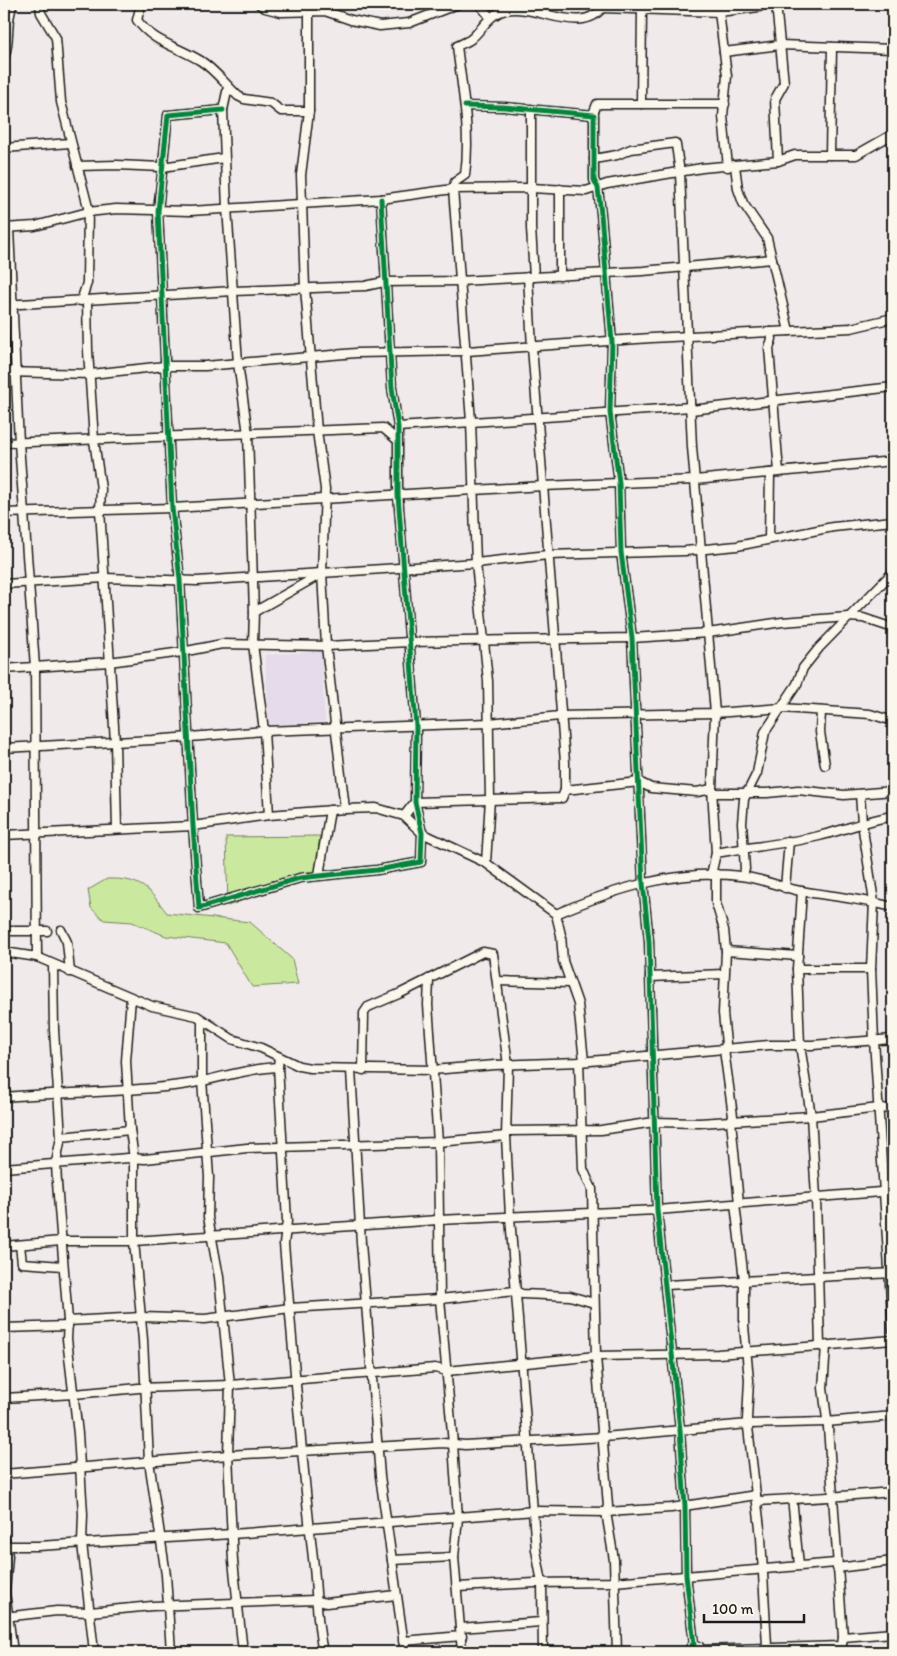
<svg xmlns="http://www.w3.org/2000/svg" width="897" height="1656" font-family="Itim,sans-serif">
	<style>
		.built { fill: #e5dbea }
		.green { fill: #cbe89f; stroke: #74825e }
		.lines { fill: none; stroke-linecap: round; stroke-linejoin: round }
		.street-casing { stroke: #1c1c1c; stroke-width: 11 }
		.street { stroke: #fbf7ec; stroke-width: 8 }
		.cycleway-casing { stroke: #fbf7ec; stroke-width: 8 }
		.cycleway { stroke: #00873e; stroke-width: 5 }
	</style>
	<rect width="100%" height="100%" fill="#f1eaeb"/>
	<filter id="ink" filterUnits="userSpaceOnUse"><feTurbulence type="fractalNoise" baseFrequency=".02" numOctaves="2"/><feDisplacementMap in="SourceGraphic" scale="10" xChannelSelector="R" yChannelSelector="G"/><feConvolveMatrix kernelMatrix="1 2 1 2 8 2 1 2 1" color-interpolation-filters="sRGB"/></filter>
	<g filter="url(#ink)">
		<polygon class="built" points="321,651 325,722 269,725 265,655"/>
		<g class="green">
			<polygon points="320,836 315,873 228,906 226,837"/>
			<path d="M107,879C141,878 148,888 167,913L250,922L292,959L298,984L252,987L226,943L166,936L132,922L104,920L91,908L88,890Z"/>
		</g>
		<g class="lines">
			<defs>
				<g id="street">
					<polyline points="40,4 41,13 56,38 61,102 88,207 87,283 81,301"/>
					<path d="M141,4L137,20C152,42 179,47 201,61C215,70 225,84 238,96L244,99L271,103L281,111H309"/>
					<polyline points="259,4 265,8 281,12 325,11 351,20 380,26 409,23 458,4"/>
					<polyline points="309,4 309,111 301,175 305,288 317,431 325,489 322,573 326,646 345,809"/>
					<polyline points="479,4 490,17"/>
					<polyline points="718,4 727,76 723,116 728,167"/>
					<polyline points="776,4 784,83 775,99 778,161"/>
					<polyline points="603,8 719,12 759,7 763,4"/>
					<polyline points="724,52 780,45 893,49"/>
					<path d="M4,58C11,41 5,22 13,4"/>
					<polyline points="228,87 223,110 227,208 238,363 248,434 254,612 253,644 264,731 269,815"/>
					<polyline points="641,104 642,9"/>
					<polyline points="465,106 504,107 594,115 594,180 598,188 601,214 612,342 610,412 619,483 621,552 632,638 643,883 649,941 657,1210 680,1430 685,1507 686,1575 694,1644"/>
					<polyline points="531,109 531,228 534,277"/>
					<polyline points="223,110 168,115 158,211 172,508 180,580 193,826 199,908 300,878 377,870 421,862 422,833 415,802 416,726 398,495 398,427 392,388 381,199"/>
					<polyline points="593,114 597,104 725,104"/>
					<polyline points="4,148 70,143"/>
					<polyline points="830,155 832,47"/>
					<polyline points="594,159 617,155 631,149 675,143 676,145 680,173 692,447 715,713 712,789 716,853"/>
					<polyline points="77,166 117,165 162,167 224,158"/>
					<polyline points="735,166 738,189 743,203 767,238 789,331"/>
					<polyline points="560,189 560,276"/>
					<polyline points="4,228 35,226 88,212 116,209 190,211 381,199 453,189 531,188 586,191 607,184 702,168 778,161 795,155 856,155 893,134"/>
					<polyline points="9,229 19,443 35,667 37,957"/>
					<polyline points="87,301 88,351 94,440 101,489 100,510 115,742 117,829"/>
					<polyline points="4,305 233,291 365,286 384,282 459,281 643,271 772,259"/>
					<polyline points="771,332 772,339 769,348 779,472"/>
					<polyline points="4,372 91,374 165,366 205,366 356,353 467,351 651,338 851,328 893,318"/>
					<polyline points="691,410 893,387"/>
					<polyline points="398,427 691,407"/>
					<polyline points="4,443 383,428 396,439"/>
					<polyline points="4,513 172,508 543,486 695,480 893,461"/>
					<polyline points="769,539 770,473"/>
					<polyline points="4,584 105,578 197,581 476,563 548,555 685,551 737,546 833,527 893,521"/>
					<polyline points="254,612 321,574"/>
					<polyline points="4,669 109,662 182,652 222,644 326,646 410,642 632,638 708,633 782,622 848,617 863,618 893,628"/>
					<polyline points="821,711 820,732 825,765"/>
					<polyline points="4,748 152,740 264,731 489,723 560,716 715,713 782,708 870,714 893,721"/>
					<polyline points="565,790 639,782 651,788 697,792 712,789"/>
					<polyline points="714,793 767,793 798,790 844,795 893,791"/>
					<polyline points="860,794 862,823 874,902 871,969 874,1040 893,1330"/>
					<polyline points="404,816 415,802 562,798 565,790 565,762 532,347 528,277"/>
					<polyline points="4,835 193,826 269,815 345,809 376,808 404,816 422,833 486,863 556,914 561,935 563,961 578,1004 584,1061"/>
					<path d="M486,863L490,799L488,681L476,563L471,421L453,189L455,182L465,175C471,132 462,89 457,46C461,44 467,42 471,39C483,29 488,14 506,10C536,3 584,39 605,4"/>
					<polyline points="716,874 716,903 724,930 726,951 723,1013 726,1044 724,1050 733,1116 731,1121 739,1203"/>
					<polyline points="319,875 330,810"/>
					<path d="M711,875L716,853C750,847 785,844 819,836C845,830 867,820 893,816"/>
					<polyline points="743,876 745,869 742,823 744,799 757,773 765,732 797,684 803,668 819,648 893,572"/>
					<polyline points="785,888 789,841"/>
					<polyline points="802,891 797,969 800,1045 811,1116 816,1197 820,1346"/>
					<path d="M556,914C614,889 676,869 740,876C760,878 780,887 800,891C831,896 862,899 893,907"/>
					<polyline points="61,930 67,942 70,972"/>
					<polyline points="4,931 47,931"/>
					<polyline points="726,951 798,956"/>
					<polyline points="4,952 37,957 152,1006 197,1016 232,1039 261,1048 299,1066 310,1068 432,1070 495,1065 579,1062 769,1045 812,1045 893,1039"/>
					<polyline points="53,965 54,1030 61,1137 56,1163 57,1183 68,1321 67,1339 78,1434 83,1514 82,1543 94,1652"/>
					<polyline points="797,969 871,969"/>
					<polyline points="650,977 724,974"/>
					<polyline points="429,979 428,1005 438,1142 440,1299 453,1444 458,1518 454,1557 462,1652"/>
					<polyline points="497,981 570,983"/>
					<polyline points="131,998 126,1061 130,1130 134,1159 134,1241 143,1340 149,1461 166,1575 171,1652"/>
					<polyline points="202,1020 202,1080 209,1177 208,1217 219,1277 230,1385 228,1455 233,1561 243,1652"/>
					<path d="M279,1057L278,1067L287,1221L284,1244C293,1349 301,1454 313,1558C317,1590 316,1621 323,1652"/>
					<polyline points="579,1062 583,1169 592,1189 596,1356 608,1506 606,1512 614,1560 617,1652"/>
					<polyline points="351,1070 361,1243 380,1476 405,1652"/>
					<polyline points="363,1070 364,1013 368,1007 401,993 483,952 493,954 508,1065 506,1136 510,1217 530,1473 536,1550 542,1583 543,1652"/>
					<path d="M4,1097C65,1092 127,1093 188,1084C218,1079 247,1068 278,1067"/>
					<polyline points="508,1131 601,1130 654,1122 699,1123 811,1116 879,1108 893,1109"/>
					<polyline points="61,1137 130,1130"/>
					<polyline points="4,1168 128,1158 145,1159 247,1148 438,1142 506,1136"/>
					<polyline points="735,1204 744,1280 744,1326 749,1380 747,1419 761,1537 767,1646"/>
					<polyline points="20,1245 22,1263 62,1266"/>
					<polyline points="4,1246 61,1241 134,1241 438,1220 657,1210 893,1191"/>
					<polyline points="666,1285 893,1273"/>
					<polyline points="68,1321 142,1317 205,1319 290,1308 440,1299 515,1291 522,1294 570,1296 594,1303"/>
					<polyline points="4,1328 68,1326"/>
					<polyline points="826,1346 823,1388 828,1427 843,1637 841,1652"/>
					<polyline points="4,1398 74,1394 139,1388 230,1385 435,1368 447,1371 596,1356 718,1354 893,1340"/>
					<polyline points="4,1474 228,1455 443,1443 465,1445 604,1437 748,1424 826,1422 893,1416"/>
					<polyline points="792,1498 799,1565"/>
					<path d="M757,1501C803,1499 848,1496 893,1492"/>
					<polyline points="4,1537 8,1556 5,1592 13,1652"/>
					<polyline points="4,1546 38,1546 232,1534 535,1511 606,1512 671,1508 756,1495"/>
					<polyline points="392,1560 454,1557"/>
					<polyline points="837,1568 893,1561"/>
					<polyline points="457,1587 535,1583 614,1582 836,1563"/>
					<polyline points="4,1617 57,1611 90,1612 152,1606 315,1600 326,1603 396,1595"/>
					<polyline points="460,1628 541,1622"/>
					<polyline points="843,1637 893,1633"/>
					<polyline points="403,1641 462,1636"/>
					<polyline points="690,1652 690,1648 694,1644 699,1646 701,1650 842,1646"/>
				</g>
			</defs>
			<use href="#street" class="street-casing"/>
			<use href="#street" class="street"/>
			<defs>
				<g id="cycleway">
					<polyline points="465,106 504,107 594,115 594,180 598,188 601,214 612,342 610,412 619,483 621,552 632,638 643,883 649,941 657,1210 680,1430 685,1507 686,1575 694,1644 692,1645"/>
					<polyline points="223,110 168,115 158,211 172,508 180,580 193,826 199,908 300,878 377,870 421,862 422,833 415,802 416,726 398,495 398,427 392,388 381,199"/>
				</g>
			</defs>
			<use href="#cycleway" class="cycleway-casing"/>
			<use href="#cycleway" class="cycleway"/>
		</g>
	</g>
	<rect width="897" height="1656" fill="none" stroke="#fbf7ec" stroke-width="20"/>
	<rect x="10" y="10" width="877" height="1636" fill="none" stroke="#1c1c1c" stroke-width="2" filter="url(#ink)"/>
	<path d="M704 1614v8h100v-8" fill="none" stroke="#1c1c1c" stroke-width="2.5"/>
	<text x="712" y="1614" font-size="15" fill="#1c1c1c" stroke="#fbf7ec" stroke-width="4" paint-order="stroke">100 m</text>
</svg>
